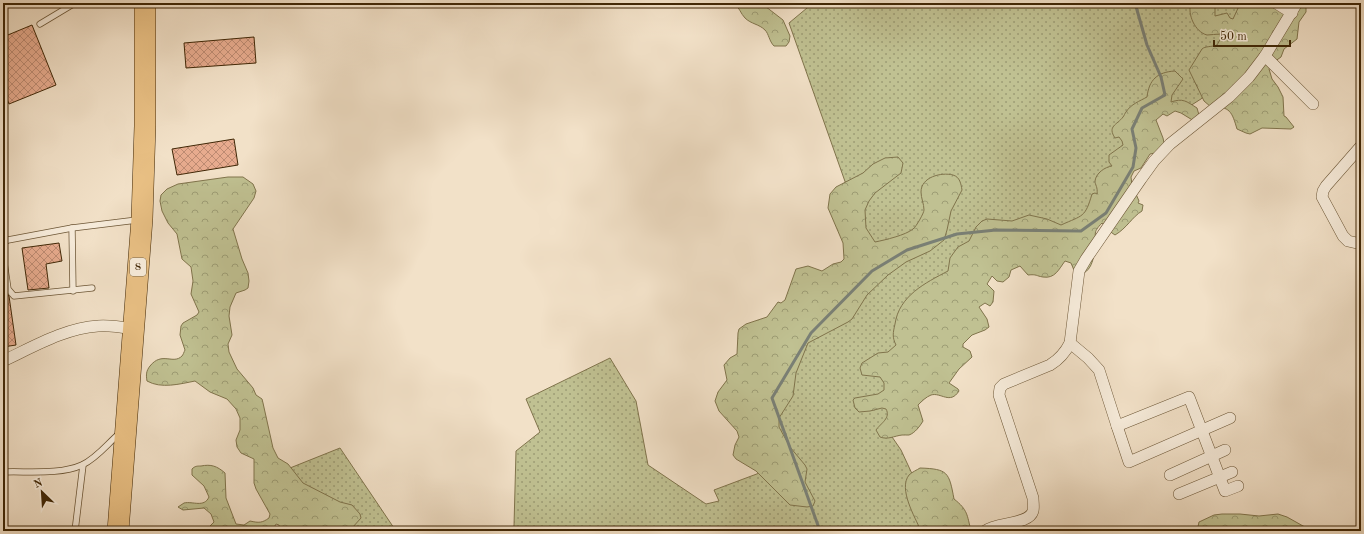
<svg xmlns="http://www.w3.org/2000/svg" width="1364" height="534" font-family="'Old Standard TT',serif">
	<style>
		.grass { fill: url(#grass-dots); stroke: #80744c }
		.forest { fill: url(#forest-crowns); stroke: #80744c }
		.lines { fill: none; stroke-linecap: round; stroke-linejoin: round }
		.stream { stroke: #7a8076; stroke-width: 3 }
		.building { fill: url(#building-cross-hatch); stroke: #402706 }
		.lane-casing { stroke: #6c5636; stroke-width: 7 }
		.street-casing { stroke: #6c5636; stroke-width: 12 }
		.highway-casing { stroke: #402706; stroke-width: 22 }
		.lane { stroke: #f7ecdb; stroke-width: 5.5 }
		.street { stroke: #f7ecdb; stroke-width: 11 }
		.highway { stroke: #e9c084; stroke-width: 21 }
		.labels { text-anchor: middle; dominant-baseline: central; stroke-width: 3; stroke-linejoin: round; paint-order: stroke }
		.shield { fill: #f7ecdb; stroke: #776246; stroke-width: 1 }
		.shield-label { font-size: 11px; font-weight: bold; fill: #402706 }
	</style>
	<defs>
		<pattern id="grass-dots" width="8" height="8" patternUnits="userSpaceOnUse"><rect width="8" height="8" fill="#c0c192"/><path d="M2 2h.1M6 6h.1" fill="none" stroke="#9d9d75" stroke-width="1.8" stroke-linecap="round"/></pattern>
		<pattern id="forest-crowns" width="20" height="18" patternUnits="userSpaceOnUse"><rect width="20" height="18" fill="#c0c192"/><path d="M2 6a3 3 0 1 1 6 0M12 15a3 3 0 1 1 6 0" fill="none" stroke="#9d9d75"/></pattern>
		<pattern id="building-cross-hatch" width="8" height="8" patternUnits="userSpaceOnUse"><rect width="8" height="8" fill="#e7ab8e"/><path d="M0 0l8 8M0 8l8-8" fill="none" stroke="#bd8b72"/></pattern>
	</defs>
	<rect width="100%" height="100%" fill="#f2e1c8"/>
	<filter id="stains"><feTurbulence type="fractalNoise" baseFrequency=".005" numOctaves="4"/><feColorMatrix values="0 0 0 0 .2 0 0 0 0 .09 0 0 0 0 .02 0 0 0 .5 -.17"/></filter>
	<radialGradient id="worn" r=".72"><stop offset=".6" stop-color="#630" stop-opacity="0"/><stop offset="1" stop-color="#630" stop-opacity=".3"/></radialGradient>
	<g class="grass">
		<polygon points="813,3 1250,3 1251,5 1243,72 1190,106 1169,107 1171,87 1124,155 1075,227 1015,223 890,434 901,450 914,478 928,531 506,531 514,526 516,451 540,432 526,399 610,358 636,401 648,465 706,504 719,501 714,490 770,469 763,393 871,255 789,23"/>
		<polygon points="340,448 396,531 309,531 285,470"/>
	</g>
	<g class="forest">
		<path d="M734,3H761L783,20L790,36L789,42L786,46H774C769,41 769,34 765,30C759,24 751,24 745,18C741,14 739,7 734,3Z"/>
		<path d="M1191,3H1216L1215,6V16L1227,13L1230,18L1233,19L1239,6L1250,5L1251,3H1263L1269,6H1279L1282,3H1306V12L1299,22L1297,39L1284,49L1281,57L1274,62L1269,69L1272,79L1278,87L1283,97L1284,116L1286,117L1294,127L1291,129L1262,128L1250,134L1246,133L1237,129C1232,112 1230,106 1211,107L1204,101L1189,70L1202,49C1205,46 1212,47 1217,45L1221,38L1220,34C1216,34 1211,35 1207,35C1195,32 1187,14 1191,3Z"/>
		<path d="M1175,71L1183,79L1172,95L1171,102C1183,98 1186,101 1197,108L1199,115L1194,121L1181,113L1175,111L1167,116L1163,114L1156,120L1163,138L1164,143L1155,153L1150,154L1141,168L1134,171L1131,177L1132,185L1139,201L1138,203L1143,205L1142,211C1132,217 1127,228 1115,235C1109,232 1107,226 1102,223C1092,233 1095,235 1099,247L1095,249C1093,261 1091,274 1076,275L1071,263L1065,261C1059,269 1055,279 1043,277C1036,276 1037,274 1028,275L1020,266L1011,270L1009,277L1003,282L997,281L992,276L987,284L994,291L993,302L990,306L985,303L979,307L987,319L989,327L985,330L972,335L963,344V347L970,351L972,357L959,369L949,383L958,389L959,391C950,405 941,392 931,395C926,397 922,401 918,405L923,421C920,426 915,433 909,435C907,435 904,435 902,435C894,436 888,440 880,437L876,430C881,423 891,418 886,409L882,408L870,411L859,412L855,408L853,400L855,398L878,394L884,390V383L880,377L862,375L860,368L862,363L878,353L888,352L896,345C892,337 893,333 895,324C899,296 925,283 948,271L950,258L955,251L958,247L969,241L976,227L982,221L987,219L1012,221L1029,215L1047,219L1061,225C1083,215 1085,218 1092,194L1095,193L1097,194C1098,187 1095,185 1095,181C1096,173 1105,167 1112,166L1109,162V155L1123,145L1122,141L1119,137L1115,138C1107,126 1117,125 1123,117C1124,116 1125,113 1126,112C1131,104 1140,101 1147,97C1149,80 1157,72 1175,71Z"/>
		<path d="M898,157L903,163L901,173L875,193L869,201L865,210L866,228L875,242C885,240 906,235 913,229C916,227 924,213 924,210C924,204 921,198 921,192C921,177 941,172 953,175C960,177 961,184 962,190L951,211L947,230L944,240L930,251L906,262L888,275L867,295L852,319L848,322L808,343L796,373L793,396L779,418V427L790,447L805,465L807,469L805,482L815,501L813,506L807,507L790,505L756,471L736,459L733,455L735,445L739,437L737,431L719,411L715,401L718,392L727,380L724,365L730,358L737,354L738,333L739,329L746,324L767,317L778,302L781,303L785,300L796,269L808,266L822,271L833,264L841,262L844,259L843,243L828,208L830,194L836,187L863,173L873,164L885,158Z"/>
		<path d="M228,177H243L253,184L256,191L254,198L233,229L242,259L248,273L249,281L248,288L245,290L236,293L230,307L229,316L232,335L228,344L229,352L237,369L253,388L256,395L262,399L263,403L273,448L278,458L288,464L303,483L340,502L352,505L360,514L361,518L352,528L338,527V531H283L280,529L279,525L276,524L272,531H205L214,522L211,514L204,508L183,510L178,507C180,506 182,504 184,503C193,501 204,508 209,497L204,486L192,475V469C195,466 197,466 201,466C211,464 217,466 225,473L226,498L236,524L244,525L250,521C259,523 262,523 269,518L270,514L256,489L254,483V459L241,453L237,447L236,440L240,430V418L236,409L227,399L210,392L195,381C180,384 161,389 147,381C146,375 146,371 150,366C162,351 173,365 182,356C183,355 184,352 185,350L180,335L181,326L183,323L197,315L199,312L191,294L193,281L191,267L182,259L177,234L168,223L162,211L160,201L161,195L167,189L178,184Z"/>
		<path d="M920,468C948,469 949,472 954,499C968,510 967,515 971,531H921C915,517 898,489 909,475C912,472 917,470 920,468Z"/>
		<polygon points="1222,514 1240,514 1259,516 1278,514 1287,517 1312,531 1197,531 1199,522 1214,515"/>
	</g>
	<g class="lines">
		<polyline class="stream" points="820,531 772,398 811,333 872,271 907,250 957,234 996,230 1081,231 1106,213 1133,167 1136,148 1132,129 1142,108 1165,95 1161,77 1147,45 1135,3"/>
	</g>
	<g class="building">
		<polygon points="32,25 56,85 9,104 3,88 3,37"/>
		<polygon points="254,37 256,63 186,68 184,43"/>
		<polygon points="234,139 238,165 177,175 172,149"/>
		<polygon points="59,243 62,261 46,264 49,288 28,290 22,248"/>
		<polygon points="3,291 4,291 9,296 16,345 3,347"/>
	</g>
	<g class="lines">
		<defs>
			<g id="lane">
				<polyline points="40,24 75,3"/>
				<polyline points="72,228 73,291"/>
				<polyline points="3,243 8,240 72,228 137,220"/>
				<polyline points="3,255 8,289 14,296 92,288"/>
				<path d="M3,472C27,471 60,475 82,465C97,458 108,443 120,433"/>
				<polyline points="75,531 83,465"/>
			</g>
			<g id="street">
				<polyline points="1276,3 1292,13"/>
				<polyline points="1265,56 1313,104"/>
				<polyline points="1361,146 1326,186 1323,191 1322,197 1343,236 1348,241 1361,244"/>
				<polyline points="1070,343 1088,358 1099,370 1117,426 1189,397 1225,491 1238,486"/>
				<path d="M3,361C33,347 65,328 98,326C110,325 121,327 132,329"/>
				<polyline points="1117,426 1129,462 1230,418"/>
				<polyline points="1170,475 1225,450"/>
				<polyline points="1179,494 1232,472"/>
				<path d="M985,531C997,522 1029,525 1033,511C1034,507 1033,502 1033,498L999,395L1000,388L1004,384L1050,365C1060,359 1065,353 1070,343L1079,271L1086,259L1141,179L1154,161L1170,144L1229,97L1249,77L1265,56L1297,3"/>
			</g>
			<polyline id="highway" points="118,531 142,219 145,126 145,3"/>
		</defs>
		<use href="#lane" class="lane-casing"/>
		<use href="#street" class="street-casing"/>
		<use href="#highway" class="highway-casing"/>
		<use href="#lane" class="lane"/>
		<use href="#street" class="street"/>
		<use href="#highway" class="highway"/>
	</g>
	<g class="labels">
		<rect class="shield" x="130" y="258" width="16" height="18" rx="3"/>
		<g class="shield-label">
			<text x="138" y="267">8</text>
		</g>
	</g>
	<rect width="1364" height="534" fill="none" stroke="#f2e1c8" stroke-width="16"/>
	<rect x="4" y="4" width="1356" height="526" fill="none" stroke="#402706" stroke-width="2"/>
	<rect x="8" y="8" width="1348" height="518" fill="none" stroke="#402706"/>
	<g transform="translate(42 492) rotate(335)" stroke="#f7ecdb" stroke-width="3" paint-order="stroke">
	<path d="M0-3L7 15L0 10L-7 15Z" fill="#402706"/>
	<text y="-6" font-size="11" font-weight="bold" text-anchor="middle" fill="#402706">N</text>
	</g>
	<path d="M1214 40v6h76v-6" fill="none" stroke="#402706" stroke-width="2"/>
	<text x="1220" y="40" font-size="12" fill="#402706" stroke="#f7ecdb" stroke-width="3" paint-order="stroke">50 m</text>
	<rect width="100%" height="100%" filter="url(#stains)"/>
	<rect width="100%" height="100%" fill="url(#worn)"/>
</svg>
